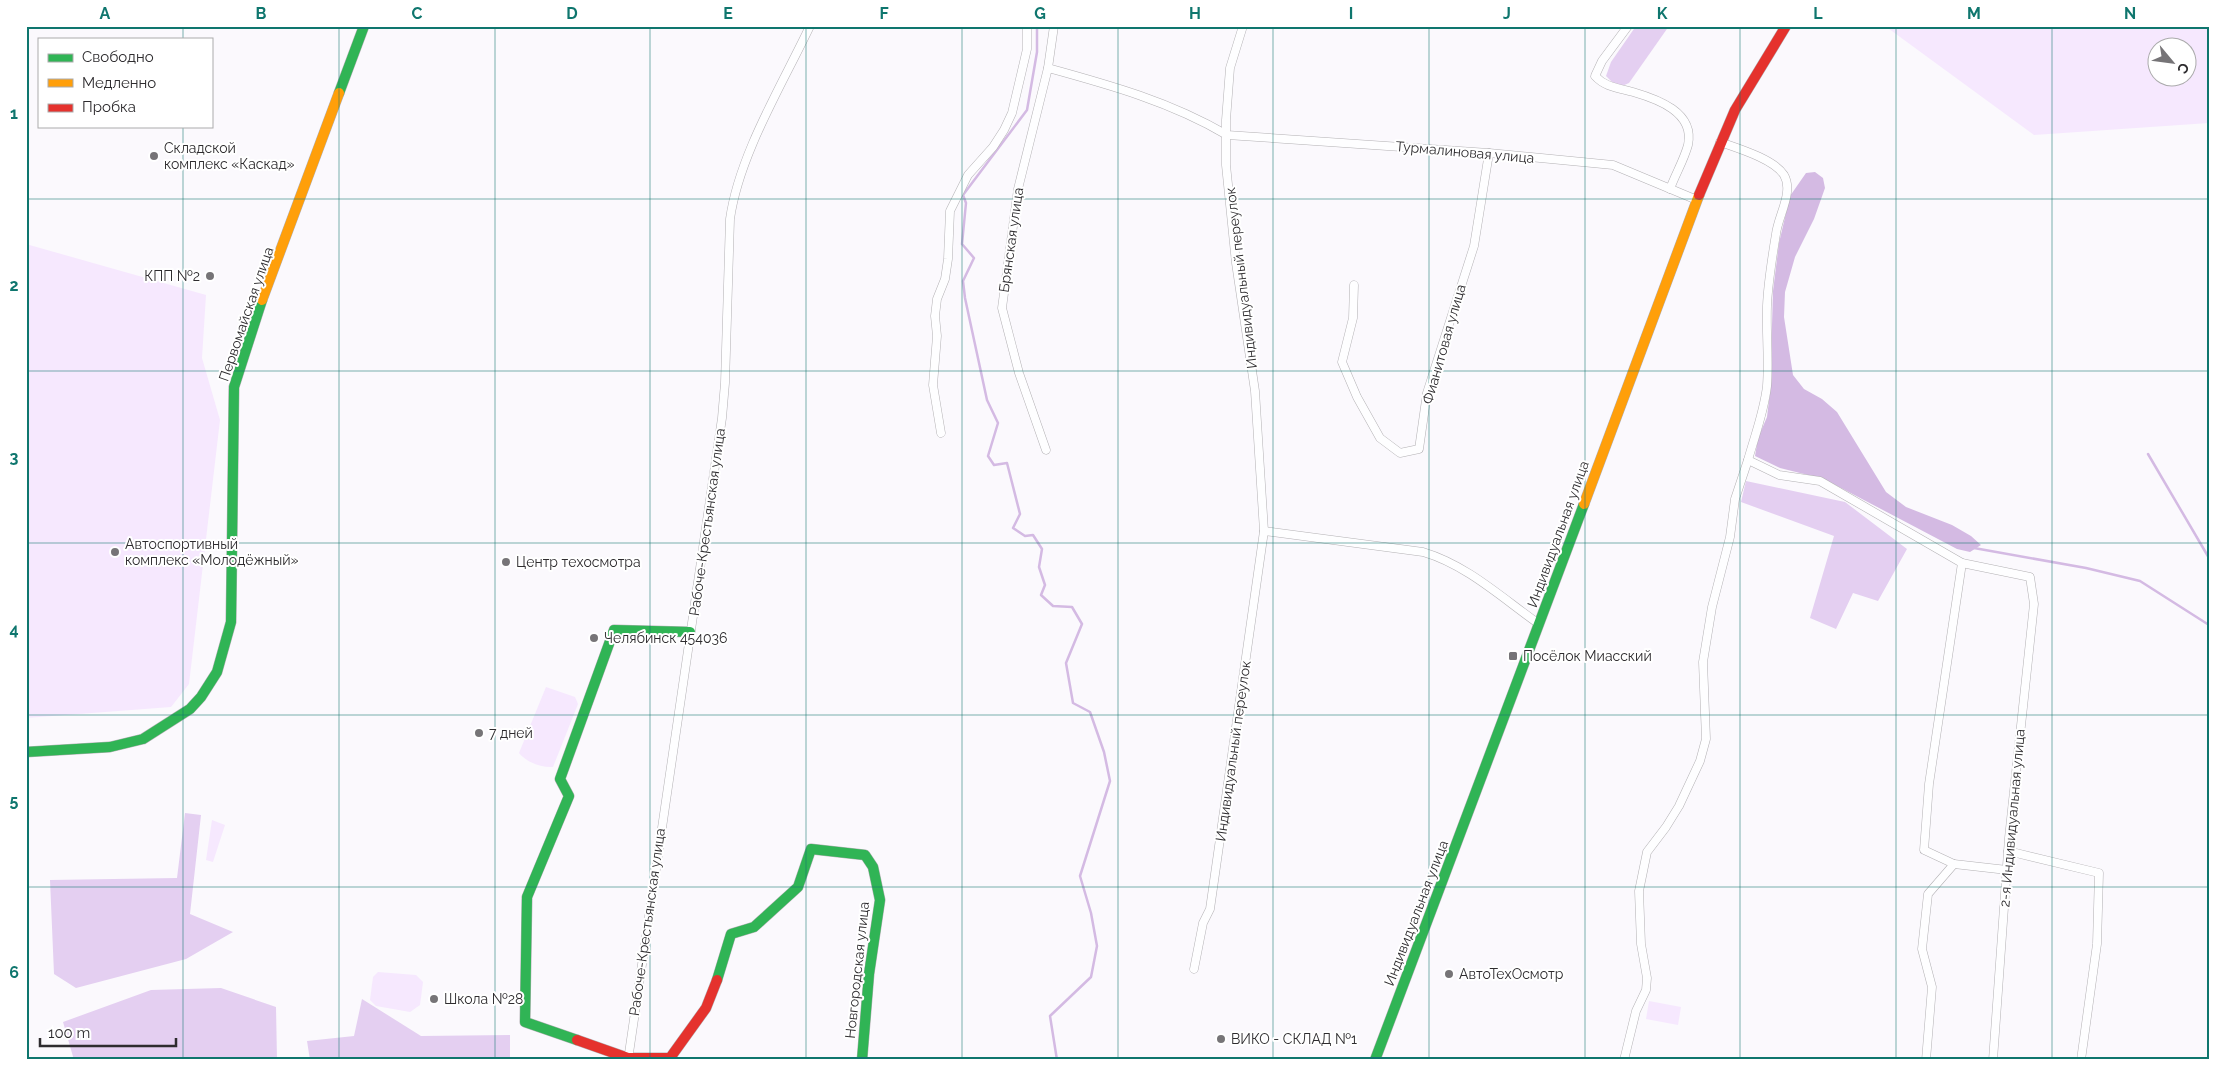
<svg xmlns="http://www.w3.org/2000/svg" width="2235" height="1086" font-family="Raleway,sans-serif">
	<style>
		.green { fill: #f6e8fe; fill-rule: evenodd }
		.forest { fill: #e4cff1 }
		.water { fill: #d4bae3 }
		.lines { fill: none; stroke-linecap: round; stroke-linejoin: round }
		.stream { stroke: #d4bae3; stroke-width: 2.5 }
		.street-casing { stroke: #b3b1b4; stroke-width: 9 }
		.fast-casing { stroke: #b3b1b4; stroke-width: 11 }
		.slow-casing { stroke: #b3b1b4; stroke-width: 11 }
		.jam-casing { stroke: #b3b1b4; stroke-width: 11 }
		.street { stroke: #fefeff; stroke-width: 8 }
		.fast { stroke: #30b455; stroke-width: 10 }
		.slow { stroke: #ff9f0a; stroke-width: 10 }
		.jam { stroke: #e5322d; stroke-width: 10 }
		.grid { fill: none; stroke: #0f766e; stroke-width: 1; stroke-opacity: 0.55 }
		.poi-dot { fill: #767477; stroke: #fff; stroke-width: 2 }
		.labels { text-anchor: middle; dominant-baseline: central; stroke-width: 4; stroke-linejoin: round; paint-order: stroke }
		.poi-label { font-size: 14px; fill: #2e2c2f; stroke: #fff; text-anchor: start }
		.street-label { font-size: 14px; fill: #2e2c2f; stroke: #fff }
		.neatline { fill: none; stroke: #0f766e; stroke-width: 2 }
		.grid-label { font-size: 16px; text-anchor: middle; font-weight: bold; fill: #0f766e }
	</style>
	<rect width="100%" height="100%" fill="#fbf9fd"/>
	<g class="green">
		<path d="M1885,26H2209V123L2034,135ZM2158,48H2188V78H2158Z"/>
		<polygon points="26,244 206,295 202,358 220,420 189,684 171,707 26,718"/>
		<path d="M546,687L575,697L578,704L553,767C542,768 526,762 519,753Z"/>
		<polygon points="212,820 225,825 213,862 206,860"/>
		<polygon points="378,972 416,975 423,982 420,1005 410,1012 376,1006 370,1000 373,977"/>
		<polygon points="1649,1001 1681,1007 1678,1025 1646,1019"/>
	</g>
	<g class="forest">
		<polygon points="1636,26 1669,26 1629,83 1622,86 1613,83 1606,76 1611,62"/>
		<polygon points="1746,481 1845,502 1907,549 1878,601 1853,593 1836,629 1810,618 1834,536 1741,502"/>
		<polygon points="185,813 201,815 190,914 233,932 186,959 76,988 54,974 50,880 177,878"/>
		<polygon points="221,988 276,1007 277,1060 74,1060 63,1022 151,990"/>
		<polygon points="362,999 421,1036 510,1035 510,1060 310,1060 307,1041 354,1036"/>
	</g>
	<polygon class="water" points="1815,172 1823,178 1825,188 1814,219 1795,257 1785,292 1784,317 1793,375 1804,389 1822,399 1837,412 1886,492 1906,507 1952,525 1971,536 1981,545 1970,552 1957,549 1824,479 1780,468 1755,456 1758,438 1767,417 1770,392 1773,291 1779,243 1790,196 1806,173"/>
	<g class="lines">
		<g class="stream">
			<polyline points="1037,26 1037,52 1027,110 963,195 966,203 962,244 974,258 963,281 965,298 987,400 998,423 988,456 994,465 1007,463 1020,514 1013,528 1025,536 1033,535 1042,549 1039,567 1045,585 1041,595 1053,606 1072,607 1082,624 1066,663 1073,703 1090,712 1104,752 1110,781 1080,876 1091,913 1097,946 1091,977 1050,1016 1057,1060"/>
			<polyline points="2148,454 2209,558"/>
			<polyline points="1974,548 2086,568 2140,581 2209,625"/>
		</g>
		<defs>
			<g id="street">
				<path d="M1628,26L1602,61L1595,76C1605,87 1618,88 1633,92C1657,99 1695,112 1688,145C1684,160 1675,175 1670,189"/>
				<path d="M1048,68C1110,85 1171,102 1227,135L1489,153L1613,165L1697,200"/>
				<path d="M1720,142C1737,148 1774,159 1784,175C1794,192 1778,216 1776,234C1772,258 1768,282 1767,306C1766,332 1769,359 1767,386C1764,412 1755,435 1748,460L1779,475L1820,481L1962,563L2030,577L2034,604L2009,838L1993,1060"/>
				<polyline points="1354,285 1353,318 1342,362 1357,397 1380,438 1400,453 1419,449 1427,393 1474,246 1489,153"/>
				<polyline points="941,433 933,385 937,336 935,316 937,299 945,279 948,259 950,211 968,175 993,147 1004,130 1012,113 1027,49 1027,26"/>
				<polyline points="1046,450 1019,373 1002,308 1018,189 1048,68 1054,26"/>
				<path d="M1264,531L1423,552C1467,565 1502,598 1539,624"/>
				<polyline points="2008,851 2099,873 2097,944 2081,1060"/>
				<polyline points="1954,864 1924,850 1929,784 1962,563"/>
				<polyline points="1194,969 1203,923 1210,909 1264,531 1255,391 1236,263 1226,165 1226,120 1230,68 1243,26"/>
				<path d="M628,1060L722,418L725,383L730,219C739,155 782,85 810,26"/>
				<polyline points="1624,1060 1636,1011 1646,990 1647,978 1641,944 1639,891 1647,852 1666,827 1679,806 1700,761 1706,739 1703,662 1712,607 1730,537 1735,499 1748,460"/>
				<polyline points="1926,1060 1932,987 1922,949 1928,894 1954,864 2007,870"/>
			</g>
			<g id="fast">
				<polyline points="339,93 364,26"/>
				<polyline points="26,752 110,747 143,739 190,709 201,697 217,672 231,622 234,387 262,300"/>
				<polyline points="717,980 731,934 754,927 798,887 811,849 865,855 873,867 880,900 869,974 862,1060"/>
				<polyline points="577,1040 525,1022 527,897 569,796 560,779 614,630 690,632"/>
				<polyline points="1375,1060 1584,504"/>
			</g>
			<g id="slow">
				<polyline points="262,300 339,93"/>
				<polyline points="1584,504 1699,195"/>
			</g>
			<g id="jam">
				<polyline points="1699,195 1735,110 1786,26"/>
				<polyline points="577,1040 628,1058 670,1058 706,1008 717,980"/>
			</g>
		</defs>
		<use href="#street" class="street-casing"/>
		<use href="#fast" class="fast-casing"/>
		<use href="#slow" class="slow-casing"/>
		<use href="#jam" class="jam-casing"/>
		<use href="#street" class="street"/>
		<use href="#fast" class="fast"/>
		<use href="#slow" class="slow"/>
		<use href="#jam" class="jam"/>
	</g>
	<path class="grid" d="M183,26V39M339,26V1060M495,26V1060M650,26V1060M806,26V1060M962,26V1060M1118,26V1060M1273,26V1060M1429,26V1060M1585,26V1060M1740,26V1060M1896,26V1060M2052,26V1060M183,126V1060M26,199H2209M26,371H2209M26,543H2209M26,715H2209M26,887H2209"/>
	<g class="poi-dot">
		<circle cx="154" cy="156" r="5"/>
		<circle cx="210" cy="276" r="5"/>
		<circle cx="115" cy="552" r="5"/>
		<circle cx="506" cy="562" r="5"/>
		<circle cx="594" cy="638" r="5"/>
		<rect x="1508" y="651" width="10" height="10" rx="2.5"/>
		<circle cx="479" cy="733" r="5"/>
		<circle cx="1449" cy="974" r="5"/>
		<circle cx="434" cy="999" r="5"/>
		<circle cx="1221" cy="1039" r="5"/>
	</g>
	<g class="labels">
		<g class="poi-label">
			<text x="164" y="148">Складской<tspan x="164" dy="16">комплекс «Каскад»</tspan></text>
			<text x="200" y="276" text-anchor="end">КПП №2</text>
			<text x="125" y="544">Автоспортивный<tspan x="125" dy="16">комплекс «Молодёжный»</tspan></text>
			<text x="516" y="562">Центр техосмотра</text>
			<text x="604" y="638">Челябинск 454036</text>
			<text x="1523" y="656">Посёлок Миасский</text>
			<text x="489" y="733">7 дней</text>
			<text x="1459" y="974">АвтоТехОсмотр</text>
			<text x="444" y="999">Школа №28</text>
			<text x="1231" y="1039">ВИКО - СКЛАД №1</text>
		</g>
		<g class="street-label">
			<text transform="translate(1465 152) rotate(5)">Турмалиновая улица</text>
			<text transform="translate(1011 240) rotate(-82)">Брянская улица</text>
			<text transform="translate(1241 278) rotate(-97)">Индивидуальный переулок</text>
			<text transform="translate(246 314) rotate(-71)">Первомайская улица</text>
			<text transform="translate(1444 344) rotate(-74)">Фианитовая улица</text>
			<text transform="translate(707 522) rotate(-82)">Рабоче-Крестьянская улица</text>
			<text transform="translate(1558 534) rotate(-70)">Индивидуальная улица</text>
			<text transform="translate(1233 751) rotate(-82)">Индивидуальный переулок</text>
			<text transform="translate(2012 818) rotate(-85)">2-я Индивидуальная улица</text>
			<text transform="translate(1416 913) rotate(-69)">Индивидуальная улица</text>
			<text transform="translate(647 922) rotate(-82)">Рабоче-Крестьянская улица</text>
			<text transform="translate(857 970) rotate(-84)">Новгородская улица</text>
		</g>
	</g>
	<rect width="2235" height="1086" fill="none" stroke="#ffffff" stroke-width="55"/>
	<rect x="38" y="38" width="175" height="90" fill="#ffffff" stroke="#ababac"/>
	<rect x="48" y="54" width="25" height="8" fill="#30b455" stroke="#ababac"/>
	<text x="82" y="62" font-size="15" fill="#2e2c2f">Свободно</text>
	<rect x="48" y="79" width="25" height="8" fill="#ff9f0a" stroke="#ababac"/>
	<text x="82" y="88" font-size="15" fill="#2e2c2f">Медленно</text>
	<rect x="48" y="104" width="25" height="8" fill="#e5322d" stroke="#ababac"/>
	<text x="82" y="112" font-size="15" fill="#2e2c2f">Пробка</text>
	<g transform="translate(2172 62) rotate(119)"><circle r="24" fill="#ffffff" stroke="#ababac"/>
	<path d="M0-4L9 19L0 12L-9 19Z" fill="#767477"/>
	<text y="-8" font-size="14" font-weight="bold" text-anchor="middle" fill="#2e2c2f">С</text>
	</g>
	<path d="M40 1038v8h136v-8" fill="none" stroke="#2e2c2f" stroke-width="2.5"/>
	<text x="48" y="1038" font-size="15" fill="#2e2c2f" stroke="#ffffff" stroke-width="4" paint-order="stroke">100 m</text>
	<rect x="28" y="28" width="2180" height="1030" class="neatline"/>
	<g class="grid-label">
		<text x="105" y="19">A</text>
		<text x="261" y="19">B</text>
		<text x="417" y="19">C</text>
		<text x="572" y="19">D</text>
		<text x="728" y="19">E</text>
		<text x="884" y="19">F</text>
		<text x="1040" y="19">G</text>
		<text x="1195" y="19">H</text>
		<text x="1351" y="19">I</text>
		<text x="1507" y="19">J</text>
		<text x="1662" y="19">K</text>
		<text x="1818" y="19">L</text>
		<text x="1974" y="19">M</text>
		<text x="2130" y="19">N</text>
		<text x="14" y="119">1</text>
		<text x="14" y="291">2</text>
		<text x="14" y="463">3</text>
		<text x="14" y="635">4</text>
		<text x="14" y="806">5</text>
		<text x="14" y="978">6</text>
	</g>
</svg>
